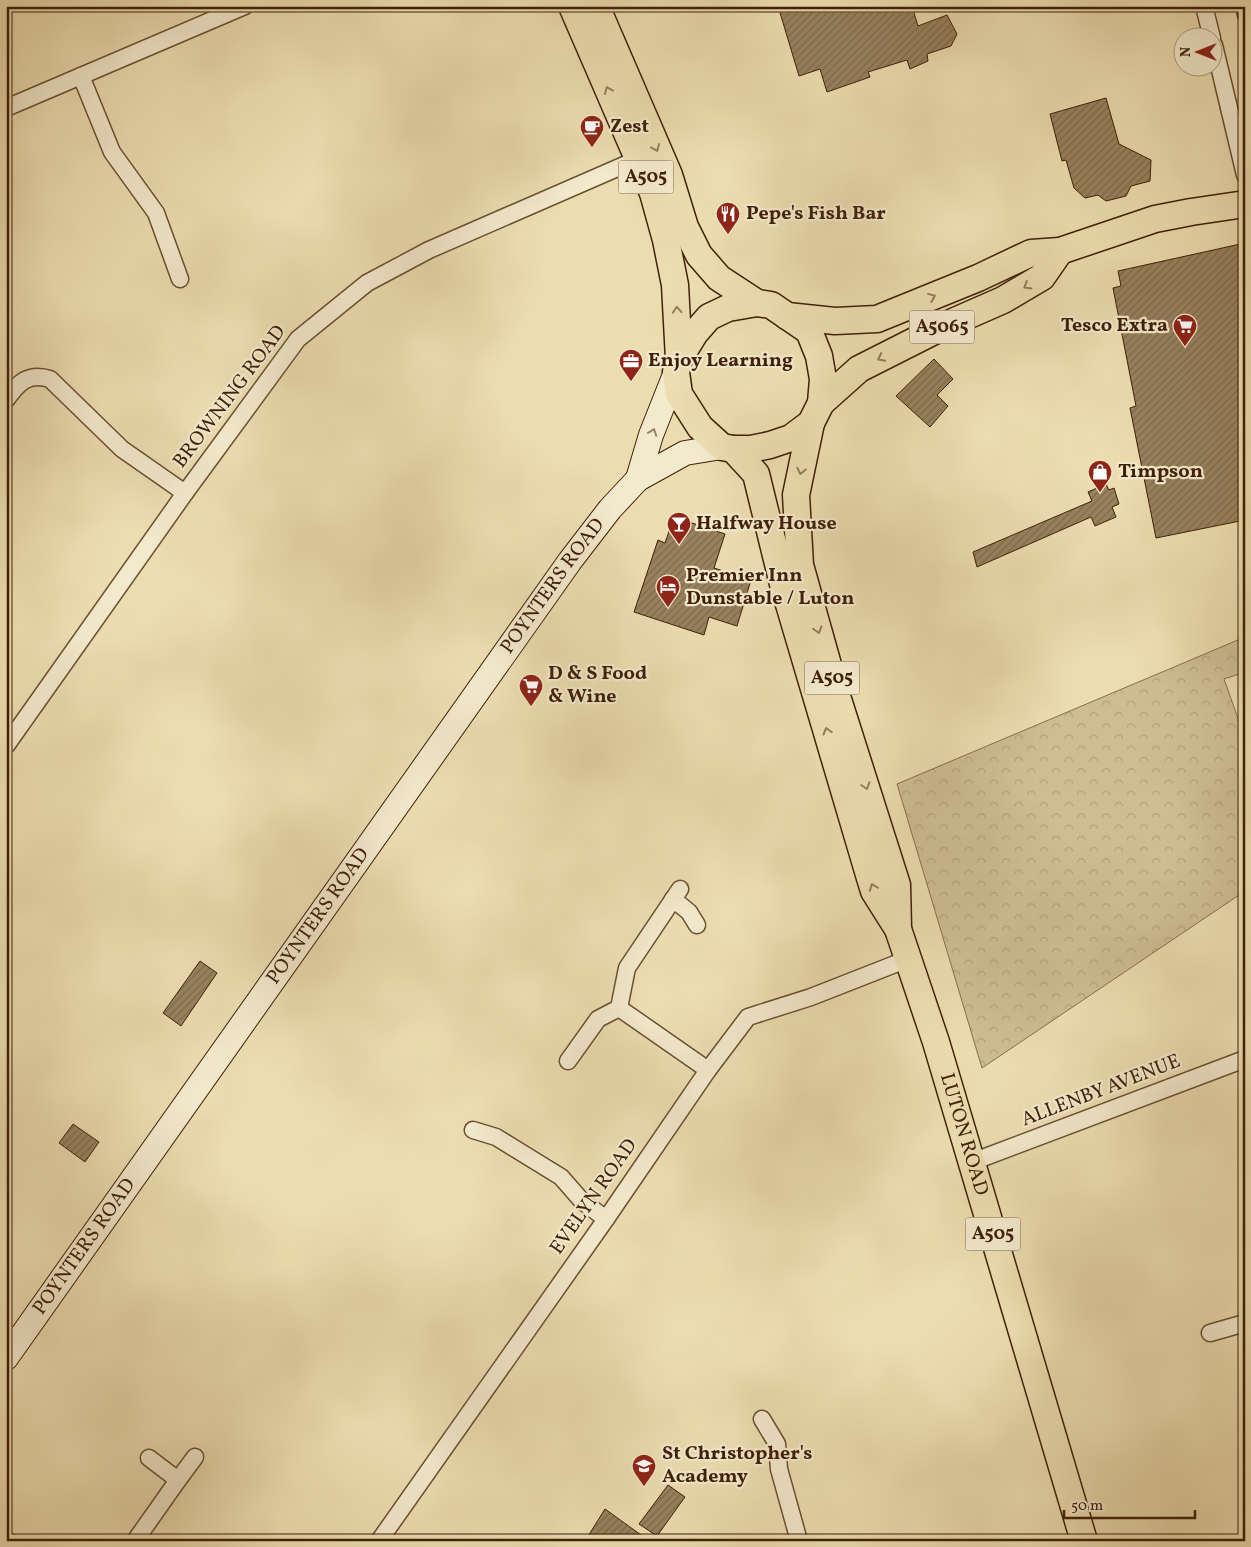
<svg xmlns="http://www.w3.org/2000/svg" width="1251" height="1547" font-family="Vollkorn,serif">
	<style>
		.park { fill: url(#park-crowns); stroke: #866e4e }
		.building { fill: url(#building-hatch); stroke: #3e2008 }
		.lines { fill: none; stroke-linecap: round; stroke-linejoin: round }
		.street-casing { stroke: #6a4f32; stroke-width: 19 }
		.secondary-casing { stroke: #3e2008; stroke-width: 26 }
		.primary-casing { stroke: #3e2008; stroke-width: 29 }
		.street { stroke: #f3e9cc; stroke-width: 16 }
		.secondary { stroke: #f3e9cc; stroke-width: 24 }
		.primary { stroke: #ecddb0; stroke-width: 26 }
		.oneway { stroke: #957e5c }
		.oneway2 { stroke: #98846a }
		.labels { text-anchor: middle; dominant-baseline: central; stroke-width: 4.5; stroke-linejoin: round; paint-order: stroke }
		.shield { fill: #f3e9cc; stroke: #745c43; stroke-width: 1 }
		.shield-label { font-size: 19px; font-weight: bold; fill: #3e2008 }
		.poi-label { font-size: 20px; font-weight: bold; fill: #3e2008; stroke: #f3e9cc; text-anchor: start }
		.street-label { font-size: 20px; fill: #3e2008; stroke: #f3e9cc }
	</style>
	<defs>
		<pattern id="park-crowns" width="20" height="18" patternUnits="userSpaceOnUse" patternTransform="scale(1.25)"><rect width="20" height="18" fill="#cebd93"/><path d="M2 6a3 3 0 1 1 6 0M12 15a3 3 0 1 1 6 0" fill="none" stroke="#b2a27d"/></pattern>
		<pattern id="building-hatch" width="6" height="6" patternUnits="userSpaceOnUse" patternTransform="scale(1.25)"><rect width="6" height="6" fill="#98825f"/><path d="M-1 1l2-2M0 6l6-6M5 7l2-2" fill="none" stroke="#7d6a4c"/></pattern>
	</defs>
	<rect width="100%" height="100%" fill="#ecddb0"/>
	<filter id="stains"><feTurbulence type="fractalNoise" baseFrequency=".004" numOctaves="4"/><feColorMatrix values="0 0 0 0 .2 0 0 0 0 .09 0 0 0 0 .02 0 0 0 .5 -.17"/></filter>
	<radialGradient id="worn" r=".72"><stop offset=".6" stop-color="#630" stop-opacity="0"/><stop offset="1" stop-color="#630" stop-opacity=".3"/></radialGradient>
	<polygon class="park" points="1245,637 1245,672 1224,679 1245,738 1245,891 982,1068 897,784"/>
	<g class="building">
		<polygon points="778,6 912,6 918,26 947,15 957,34 951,46 927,54 928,61 910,69 907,60 868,72 870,77 827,92 820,69 799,76"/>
		<polygon points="1235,6 1245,6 1245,17 1238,19"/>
		<polygon points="1106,98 1119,144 1151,160 1150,181 1131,186 1126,196 1106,201 1098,195 1085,198 1074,188 1066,160 1062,161 1050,114"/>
		<polygon points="1245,243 1245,520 1156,538 1130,408 1136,406 1113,288 1121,286 1118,271"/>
		<polygon points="934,359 953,379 937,395 948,406 930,427 896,396"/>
		<polygon points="1106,484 1109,490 1114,488 1119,504 1112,507 1116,517 1095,526 1091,517 977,567 973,552 1092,501 1088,492"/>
		<polygon points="674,517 725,534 714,568 751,580 737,626 709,617 704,635 634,612 658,540 665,543"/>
		<polygon points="200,961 217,973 181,1026 163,1013"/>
		<polygon points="73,1124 99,1142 85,1162 59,1143"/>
		<polygon points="668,1485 685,1497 657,1536 639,1524"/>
		<polygon points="605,1509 648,1540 585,1541"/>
	</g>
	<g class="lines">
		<defs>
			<g id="street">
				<polyline points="1204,6 1212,38"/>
				<polyline points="1214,45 1245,175"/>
				<polyline points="81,76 112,152 156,213 180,279"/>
				<polyline points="6,108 245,6"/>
				<path d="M6,400C18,383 28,372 50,379L122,449L185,493"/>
				<polyline points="6,746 185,493 298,339 367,283 429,250 638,159"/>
				<polyline points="673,899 689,912 697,925"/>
				<polyline points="619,1008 708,1070"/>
				<polyline points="568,1061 598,1019 619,1008 627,968 680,889"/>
				<polyline points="473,1130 496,1137 561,1177 582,1201 606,1219"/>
				<polyline points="972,1162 1245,1059"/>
				<polyline points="1210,1333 1245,1323"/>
				<polyline points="762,1419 777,1444 779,1469 799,1541"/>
				<polyline points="178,1480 195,1457"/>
				<polyline points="6,1540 8,1541"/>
				<polyline points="135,1541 178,1480 149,1458"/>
				<polyline points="379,1541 606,1219 708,1070 748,1017 811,997 908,959"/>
			</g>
			<g id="secondary">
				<polyline points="638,479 651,435 676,372"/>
				<path id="s1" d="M6,1358L570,561L610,509L638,479L685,453L722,447"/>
			</g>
			<g id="primary">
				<polyline points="572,6 653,193 666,240 675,285 679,359"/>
				<polyline points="596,6 669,175 685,227 699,255 719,278 757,303"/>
				<polygon points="757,303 771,305 809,331 819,356 823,379 821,403 811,423 791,438 770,445 751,449 733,449 722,447 700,427 679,394 676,372 679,359 695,333 709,317 728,308"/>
				<polyline points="787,316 835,321 877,319 978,278 1031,253 1060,251 1155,219 1191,212 1245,204"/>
				<polyline points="821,403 859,369 946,325 1003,300 1042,277 1060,251"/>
				<polyline points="811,423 796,495 800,565 835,690 897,885 898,929"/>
				<path id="s2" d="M733,449L756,474L783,584L870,878L874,891L898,929L936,1042L1084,1541"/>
			</g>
		</defs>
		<use href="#street" class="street-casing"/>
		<use href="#secondary" class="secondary-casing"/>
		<use href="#primary" class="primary-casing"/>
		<use href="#street" class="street"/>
		<use href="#secondary" class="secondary"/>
		<use href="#primary" class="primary"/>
	</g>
	<defs><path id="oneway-chevron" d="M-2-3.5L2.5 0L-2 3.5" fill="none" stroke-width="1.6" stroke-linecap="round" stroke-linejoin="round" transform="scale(1.25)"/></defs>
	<g class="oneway">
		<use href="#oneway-chevron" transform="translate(608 90) rotate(-113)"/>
		<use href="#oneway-chevron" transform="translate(656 148) rotate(67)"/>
		<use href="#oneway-chevron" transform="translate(1027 286) rotate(149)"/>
		<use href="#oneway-chevron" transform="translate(932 297) rotate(-22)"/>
		<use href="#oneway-chevron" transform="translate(677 310) rotate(-94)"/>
		<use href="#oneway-chevron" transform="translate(881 358) rotate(153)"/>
		<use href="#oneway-chevron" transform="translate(801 471) rotate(102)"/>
		<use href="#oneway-chevron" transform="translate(818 630) rotate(74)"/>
		<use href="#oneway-chevron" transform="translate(827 731) rotate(-106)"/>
		<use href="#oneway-chevron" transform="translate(866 786) rotate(72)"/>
		<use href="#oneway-chevron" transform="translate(873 887) rotate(-111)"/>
	</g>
	<use class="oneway2" href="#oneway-chevron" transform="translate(653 432) rotate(-70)"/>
	<defs>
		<symbol id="cafe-pin" viewBox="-11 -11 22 30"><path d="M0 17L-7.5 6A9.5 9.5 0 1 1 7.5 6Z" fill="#8f2418" stroke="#f3e9cc"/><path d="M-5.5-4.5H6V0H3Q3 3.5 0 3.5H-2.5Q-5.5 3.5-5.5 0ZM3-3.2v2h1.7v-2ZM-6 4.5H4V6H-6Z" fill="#fff"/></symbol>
		<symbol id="restaurant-pin" viewBox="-11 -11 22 30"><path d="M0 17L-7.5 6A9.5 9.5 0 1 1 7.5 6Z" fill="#8f2418" stroke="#f3e9cc"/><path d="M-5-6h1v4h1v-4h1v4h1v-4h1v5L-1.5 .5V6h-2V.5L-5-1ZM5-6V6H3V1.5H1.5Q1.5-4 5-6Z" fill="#fff"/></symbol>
		<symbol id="supermarket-pin" viewBox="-11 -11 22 30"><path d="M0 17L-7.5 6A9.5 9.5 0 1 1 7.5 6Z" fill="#8f2418" stroke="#f3e9cc"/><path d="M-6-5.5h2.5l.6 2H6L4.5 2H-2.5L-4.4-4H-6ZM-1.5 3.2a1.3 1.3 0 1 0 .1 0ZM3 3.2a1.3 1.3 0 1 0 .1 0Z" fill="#fff"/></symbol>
		<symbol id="office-pin" viewBox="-11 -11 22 30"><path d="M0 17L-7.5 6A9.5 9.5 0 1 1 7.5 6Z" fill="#8f2418" stroke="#f3e9cc"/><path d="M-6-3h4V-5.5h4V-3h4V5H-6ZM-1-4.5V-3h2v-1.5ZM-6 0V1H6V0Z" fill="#fff"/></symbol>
		<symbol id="shop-pin" viewBox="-11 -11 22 30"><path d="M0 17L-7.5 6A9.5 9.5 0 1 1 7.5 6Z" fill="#8f2418" stroke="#f3e9cc"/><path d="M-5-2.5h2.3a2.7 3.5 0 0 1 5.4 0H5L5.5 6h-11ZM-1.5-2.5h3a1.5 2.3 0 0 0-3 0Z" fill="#fff"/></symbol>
		<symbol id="bar-pin" viewBox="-11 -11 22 30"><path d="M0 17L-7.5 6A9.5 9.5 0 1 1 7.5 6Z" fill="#8f2418" stroke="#f3e9cc"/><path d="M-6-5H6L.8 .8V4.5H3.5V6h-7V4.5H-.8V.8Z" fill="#fff"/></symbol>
		<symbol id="hotel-pin" viewBox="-11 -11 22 30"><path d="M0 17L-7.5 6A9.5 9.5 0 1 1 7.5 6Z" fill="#8f2418" stroke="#f3e9cc"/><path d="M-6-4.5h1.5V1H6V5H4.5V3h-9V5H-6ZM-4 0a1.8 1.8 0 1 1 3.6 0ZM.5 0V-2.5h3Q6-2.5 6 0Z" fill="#fff"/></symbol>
		<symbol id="school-pin" viewBox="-11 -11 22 30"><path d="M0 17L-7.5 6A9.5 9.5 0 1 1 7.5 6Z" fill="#8f2418" stroke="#f3e9cc"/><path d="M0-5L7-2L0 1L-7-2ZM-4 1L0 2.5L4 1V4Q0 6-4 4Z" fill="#fff"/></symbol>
	</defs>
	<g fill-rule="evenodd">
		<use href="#cafe-pin" x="578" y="113" width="28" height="38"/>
		<use href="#restaurant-pin" x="714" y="200" width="28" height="38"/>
		<use href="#supermarket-pin" x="1171" y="312" width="28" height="38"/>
		<use href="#office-pin" x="617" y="347" width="28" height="38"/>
		<use href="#shop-pin" x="1086" y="458" width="28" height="38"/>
		<use href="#bar-pin" x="665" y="510" width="28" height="38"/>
		<use href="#hotel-pin" x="654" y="573" width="28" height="38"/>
		<use href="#supermarket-pin" x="517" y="672" width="28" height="38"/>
		<use href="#school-pin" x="630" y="1452" width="28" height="38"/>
	</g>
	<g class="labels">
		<g class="shield">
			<rect x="618.5" y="160.5" width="55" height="33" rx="4"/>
			<rect x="909.5" y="310.5" width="65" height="33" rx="4"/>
			<rect x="804.5" y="661.5" width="55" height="33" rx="4"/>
			<rect x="965.5" y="1217.5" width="55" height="33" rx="4"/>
		</g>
		<g class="shield-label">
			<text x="646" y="177">A505</text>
			<text x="942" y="327">A5065</text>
			<text x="832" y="678">A505</text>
			<text x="993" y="1234">A505</text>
		</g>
		<g class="poi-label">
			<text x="610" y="127">Zest</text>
			<text x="746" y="214">Pepe's Fish Bar</text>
			<text x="1168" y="326" text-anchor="end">Tesco Extra</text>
			<text x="648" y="361">Enjoy Learning</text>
			<text x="1118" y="472">Timpson</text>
			<text x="696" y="524">Halfway House</text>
			<text x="686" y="576">Premier Inn<tspan x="686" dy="23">Dunstable / Luton</tspan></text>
			<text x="548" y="674">D &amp; S Food<tspan x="548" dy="23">&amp; Wine</tspan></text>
			<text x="662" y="1454">St Christopher's<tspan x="662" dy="23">Academy</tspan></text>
		</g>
		<g class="street-label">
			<text transform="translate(230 397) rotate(-53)">BROWNING ROAD</text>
			<text stroke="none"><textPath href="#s1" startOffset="946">POYNTERS ROAD</textPath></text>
			<text stroke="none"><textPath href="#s1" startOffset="541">POYNTERS ROAD</textPath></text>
			<text transform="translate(1101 1091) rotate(-21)">ALLENBY AVENUE</text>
			<text stroke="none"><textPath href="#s2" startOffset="728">LUTON ROAD</textPath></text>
			<text transform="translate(594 1197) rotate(-55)">EVELYN ROAD</text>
			<text stroke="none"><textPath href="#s1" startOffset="136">POYNTERS ROAD</textPath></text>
		</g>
	</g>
	<rect width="1251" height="1547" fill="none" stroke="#ecddb0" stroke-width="25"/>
	<rect x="8" y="8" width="1236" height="1532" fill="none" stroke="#3e2008" stroke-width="2.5"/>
	<rect x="12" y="12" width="1226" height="1522" fill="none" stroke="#3e2008"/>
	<g transform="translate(1198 52) rotate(270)"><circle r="24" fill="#f3e9cc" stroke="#ab997e"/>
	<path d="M0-4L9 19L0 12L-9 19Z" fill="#8f2418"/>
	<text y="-8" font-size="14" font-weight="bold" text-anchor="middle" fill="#3e2008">N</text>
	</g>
	<path d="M1064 1510v8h131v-8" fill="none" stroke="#3e2008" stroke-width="2.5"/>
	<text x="1071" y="1510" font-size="15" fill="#3e2008" stroke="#f3e9cc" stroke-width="4" paint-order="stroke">50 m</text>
	<rect width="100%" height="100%" filter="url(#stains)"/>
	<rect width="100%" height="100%" fill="url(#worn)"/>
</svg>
